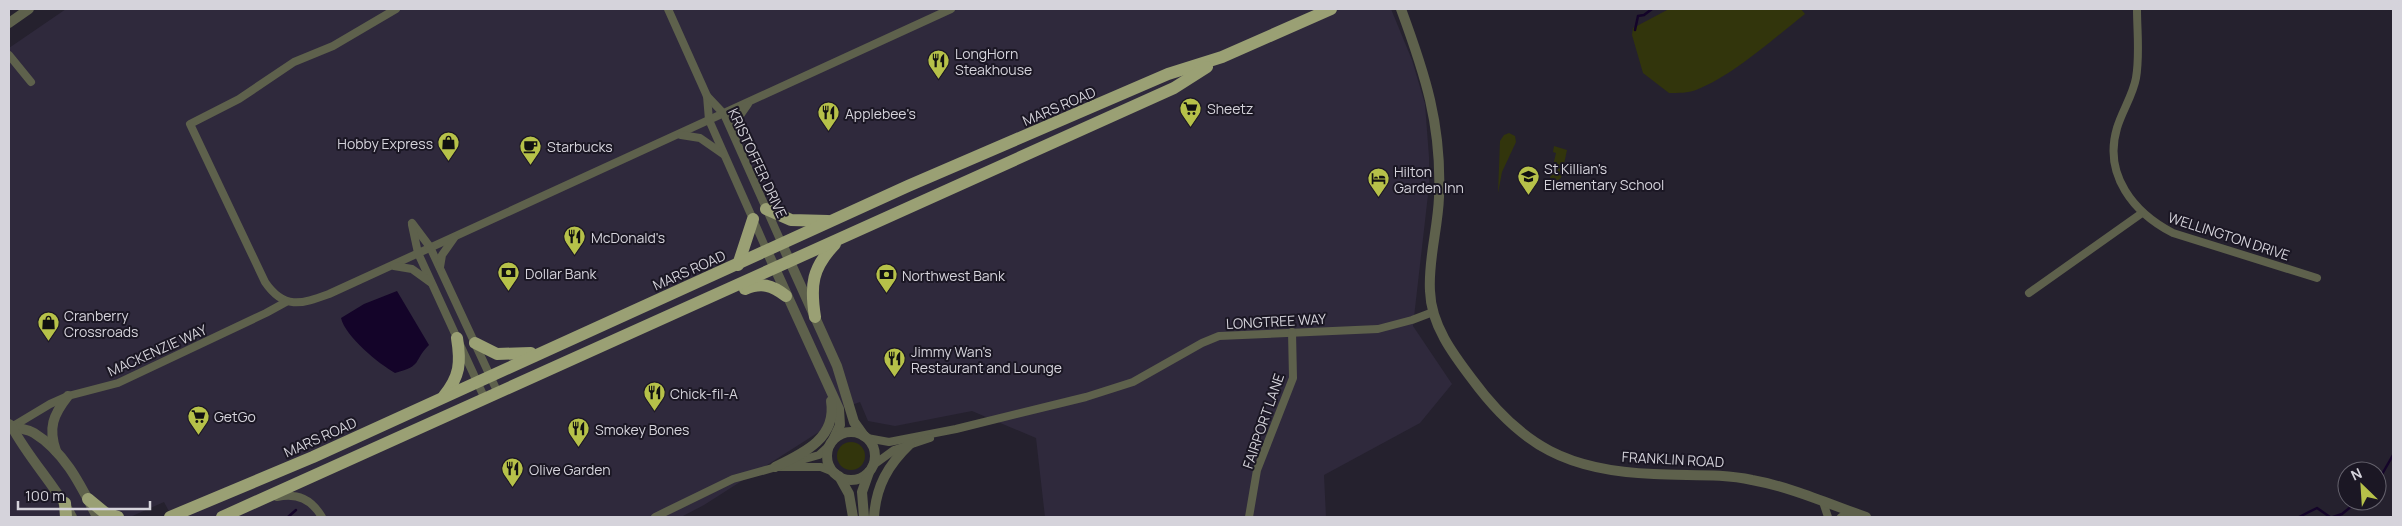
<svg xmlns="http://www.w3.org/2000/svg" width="2402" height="526" font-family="Manrope,sans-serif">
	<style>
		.built { fill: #2f293c }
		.green { fill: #32350c }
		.water { fill: #140429 }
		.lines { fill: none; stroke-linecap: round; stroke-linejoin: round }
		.stream { stroke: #140429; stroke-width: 2.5 }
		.minor { stroke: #5e614c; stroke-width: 8 }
		.tertiary { stroke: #5e614c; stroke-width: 10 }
		.primary { stroke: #9aa074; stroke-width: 12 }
		.labels { text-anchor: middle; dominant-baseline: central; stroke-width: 4; stroke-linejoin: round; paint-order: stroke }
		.poi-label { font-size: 14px; fill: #d5d3db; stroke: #1b1724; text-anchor: start }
		.street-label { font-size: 14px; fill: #d5d3db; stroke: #1b1724 }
	</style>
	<rect width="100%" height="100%" fill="#25212e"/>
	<polygon class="built" points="66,9 1391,9 1412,60 1425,104 1429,157 1429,186 1413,326 1452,384 1420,423 1324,475 1326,517 1045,517 1036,438 972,411 895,426 868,421 860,402 829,413 822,430 704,505 681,517 172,517 164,502 130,517 9,517 9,48"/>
	<g class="green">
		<path d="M1669,9H1801L1805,14C1774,38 1733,76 1696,90C1688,93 1678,93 1669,93L1643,73L1632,35L1633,28Z"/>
		<polygon points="1509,133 1515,136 1516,142 1502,172 1498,193 1500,141 1504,135"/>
		<polygon points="1554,146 1567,150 1561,178 1558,180 1550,178 1556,153 1553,152"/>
		<circle cx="851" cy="456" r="14"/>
	</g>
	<path class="water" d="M397,291L429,345C412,362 424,365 395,373C379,364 345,336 341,318L364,304Z"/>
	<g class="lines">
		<g class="stream">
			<polyline points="1635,30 1638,16 1644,15 1652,9"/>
			<polyline points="2377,483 2393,455"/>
			<polyline points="288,517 296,510"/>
			<polyline points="2299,517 2317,508 2330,517"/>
			<polyline points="2333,517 2342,514 2358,501"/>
		</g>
		<g class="minor">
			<path d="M396,9L333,46L294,62L239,99L190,124L265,282C284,310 301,304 329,294L951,9"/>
			<polyline points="668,9 707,96 709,120 767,251"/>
			<path d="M2137,9C2137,31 2140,55 2136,78C2133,95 2122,111 2117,128C2103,175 2134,213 2173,233L2317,278"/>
			<polyline points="9,55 31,82"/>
			<polyline points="707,96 724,114 782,244"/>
			<polyline points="681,135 700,138 723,154"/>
			<polyline points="735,137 739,117 748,104"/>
			<polyline points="412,223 430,247 498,393"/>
			<polyline points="412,225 418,253 485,399"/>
			<polyline points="394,266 412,269 430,282"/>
			<polyline points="440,267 442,255 454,238"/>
			<polyline points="2029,293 2142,213"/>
			<polyline points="10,428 50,404 68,396 118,383 266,313 286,302"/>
			<polyline points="867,438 889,442 956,429 1086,397 1133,382 1202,343 1219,336 1378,329 1412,320 1433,312"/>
			<polyline points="791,463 819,455 831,444"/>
			<polyline points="872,466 894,450 930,438"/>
			<polyline points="777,467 821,467 836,473"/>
			<path d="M277,497C298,493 311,499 322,517"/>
			<polyline points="1823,502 1828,517"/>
			<polyline points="655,517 733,479 780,466"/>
			<polyline points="1249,517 1257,470 1293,378 1292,332"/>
			<polyline points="1841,517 1851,512"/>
		</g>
		<g class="tertiary">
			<path d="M1401,9C1425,74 1442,125 1439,197C1438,228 1428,260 1430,291C1431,325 1453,354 1472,379C1522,447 1569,471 1654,474C1687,476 1720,473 1752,480C1791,487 1829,504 1866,517"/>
			<polyline points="9,23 29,9"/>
			<polyline points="782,244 837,366 854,422 864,436"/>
			<polyline points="767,251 839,409 840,425 833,440"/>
			<path d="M9,424C16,429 26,428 34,433C65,452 81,486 97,517"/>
			<path d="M12,427C29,459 55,485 72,517"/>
			<circle cx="851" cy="456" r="24"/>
			<path d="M56,451C48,428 53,415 68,396"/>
			<path d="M775,467C804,453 837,438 831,401"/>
			<polyline points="839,476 849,494 853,517"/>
			<polyline points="864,517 862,492 869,472"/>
			<path d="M874,517C876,486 888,465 910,444"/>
		</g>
		<g class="primary">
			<polyline points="766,209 791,220 828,221"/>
			<polyline points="738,265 753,219"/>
			<path d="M745,289C761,282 772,285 786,296"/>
			<path d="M815,317C810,285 812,268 835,244"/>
			<polyline points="475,343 497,354 531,353"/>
			<path d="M444,396C460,376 461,363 457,338"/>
			<polyline points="88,499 105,513 118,517"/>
			<polyline points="65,503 66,517"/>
			<polyline points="170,517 313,457 908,186 1168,74 1222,57 1331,9"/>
			<polyline points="222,517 1174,88 1207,67"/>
		</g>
	</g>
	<defs>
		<symbol id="restaurant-pin" viewBox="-11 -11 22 30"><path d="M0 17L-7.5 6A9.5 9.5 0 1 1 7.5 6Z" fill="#b6c149" stroke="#1b1724"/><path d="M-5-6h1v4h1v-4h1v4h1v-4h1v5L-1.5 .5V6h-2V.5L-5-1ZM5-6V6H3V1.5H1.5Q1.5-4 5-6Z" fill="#111"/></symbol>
		<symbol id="supermarket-pin" viewBox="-11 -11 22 30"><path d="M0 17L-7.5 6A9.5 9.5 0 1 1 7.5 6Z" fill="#b6c149" stroke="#1b1724"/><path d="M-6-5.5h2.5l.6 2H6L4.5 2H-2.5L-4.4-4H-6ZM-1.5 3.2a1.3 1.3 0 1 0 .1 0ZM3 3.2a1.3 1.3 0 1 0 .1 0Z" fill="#111"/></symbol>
		<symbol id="shop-pin" viewBox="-11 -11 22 30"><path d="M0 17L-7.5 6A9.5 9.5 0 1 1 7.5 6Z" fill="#b6c149" stroke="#1b1724"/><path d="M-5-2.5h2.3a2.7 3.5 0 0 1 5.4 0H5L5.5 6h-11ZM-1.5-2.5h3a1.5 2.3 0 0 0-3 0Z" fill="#111"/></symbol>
		<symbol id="cafe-pin" viewBox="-11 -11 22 30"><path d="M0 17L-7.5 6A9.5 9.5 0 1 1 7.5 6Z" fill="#b6c149" stroke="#1b1724"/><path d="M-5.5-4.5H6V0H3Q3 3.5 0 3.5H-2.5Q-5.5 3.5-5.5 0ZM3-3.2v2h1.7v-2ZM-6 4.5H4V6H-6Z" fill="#111"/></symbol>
		<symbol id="school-pin" viewBox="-11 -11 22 30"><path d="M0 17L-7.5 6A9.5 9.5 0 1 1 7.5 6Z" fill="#b6c149" stroke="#1b1724"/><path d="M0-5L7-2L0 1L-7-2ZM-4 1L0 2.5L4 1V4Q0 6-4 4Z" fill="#111"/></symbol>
		<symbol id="hotel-pin" viewBox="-11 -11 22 30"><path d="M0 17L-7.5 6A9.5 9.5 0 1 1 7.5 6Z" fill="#b6c149" stroke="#1b1724"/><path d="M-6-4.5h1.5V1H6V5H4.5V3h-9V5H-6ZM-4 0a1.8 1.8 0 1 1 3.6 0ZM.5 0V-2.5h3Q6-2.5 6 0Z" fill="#111"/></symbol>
		<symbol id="bank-pin" viewBox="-11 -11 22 30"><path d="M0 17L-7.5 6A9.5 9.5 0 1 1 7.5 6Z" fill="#b6c149" stroke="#1b1724"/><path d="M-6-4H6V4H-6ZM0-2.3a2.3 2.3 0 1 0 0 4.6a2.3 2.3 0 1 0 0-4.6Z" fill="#111"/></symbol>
	</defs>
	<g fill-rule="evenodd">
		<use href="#restaurant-pin" x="926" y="48" width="25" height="34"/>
		<use href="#supermarket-pin" x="1178" y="96" width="25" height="34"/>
		<use href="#restaurant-pin" x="816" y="100" width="25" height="34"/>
		<use href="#shop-pin" x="436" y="130" width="25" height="34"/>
		<use href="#cafe-pin" x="518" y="134" width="25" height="34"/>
		<use href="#school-pin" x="1516" y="164" width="25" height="34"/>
		<use href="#hotel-pin" x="1366" y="166" width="25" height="34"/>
		<use href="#restaurant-pin" x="562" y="224" width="25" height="34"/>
		<use href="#bank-pin" x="496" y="260" width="25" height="34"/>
		<use href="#bank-pin" x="874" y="262" width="25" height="34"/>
		<use href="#shop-pin" x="36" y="310" width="25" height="34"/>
		<use href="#restaurant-pin" x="882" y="346" width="25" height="34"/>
		<use href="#restaurant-pin" x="642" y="380" width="25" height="34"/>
		<use href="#supermarket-pin" x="186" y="404" width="25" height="34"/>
		<use href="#restaurant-pin" x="566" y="416" width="25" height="34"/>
		<use href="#restaurant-pin" x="500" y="456" width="25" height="34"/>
	</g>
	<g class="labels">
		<g class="poi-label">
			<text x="955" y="53">LongHorn<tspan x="955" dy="16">Steakhouse</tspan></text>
			<text x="1207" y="108">Sheetz</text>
			<text x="845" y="113">Applebee's</text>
			<text x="433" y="143" text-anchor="end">Hobby Express</text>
			<text x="547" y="146">Starbucks</text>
			<text x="1544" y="168">St Killian's<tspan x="1544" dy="16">Elementary School</tspan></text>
			<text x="1394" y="171">Hilton<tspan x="1394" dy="16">Garden Inn</tspan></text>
			<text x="591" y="237">McDonald's</text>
			<text x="525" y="273">Dollar Bank</text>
			<text x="902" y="275">Northwest Bank</text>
			<text x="64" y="315">Cranberry<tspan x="64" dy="16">Crossroads</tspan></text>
			<text x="911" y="351">Jimmy Wan's<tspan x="911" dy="16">Restaurant and Lounge</tspan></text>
			<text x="670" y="393">Chick-fil-A</text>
			<text x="214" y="416">GetGo</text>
			<text x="595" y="429">Smokey Bones</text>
			<text x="529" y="469">Olive Garden</text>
		</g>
		<g class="street-label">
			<text transform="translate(1059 106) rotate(-23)">MARS ROAD</text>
			<text transform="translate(758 163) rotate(65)">KRISTOFFER DRIVE</text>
			<text transform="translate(2229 236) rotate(18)">WELLINGTON DRIVE</text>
			<text transform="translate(689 270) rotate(-24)">MARS ROAD</text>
			<text transform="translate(1276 321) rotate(-3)">LONGTREE WAY</text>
			<text transform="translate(157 350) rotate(-24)">MACKENZIE WAY</text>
			<text transform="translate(1263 421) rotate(-71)">FAIRPORT LANE</text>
			<text transform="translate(320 437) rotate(-24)">MARS ROAD</text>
			<text transform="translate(1673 459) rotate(3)">FRANKLIN ROAD</text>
		</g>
	</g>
	<rect width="2402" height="526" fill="none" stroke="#d5d3db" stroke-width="20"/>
	<g transform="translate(2362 486) rotate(335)"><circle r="24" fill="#1b1724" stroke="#65626d"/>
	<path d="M0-4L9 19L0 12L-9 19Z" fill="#b6c149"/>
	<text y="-8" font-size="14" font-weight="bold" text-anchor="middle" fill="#d5d3db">N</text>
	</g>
	<path d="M18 501v8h132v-8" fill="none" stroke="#d5d3db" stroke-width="2.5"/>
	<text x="25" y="501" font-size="15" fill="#d5d3db" stroke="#1b1724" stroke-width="4" paint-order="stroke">100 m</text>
</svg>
